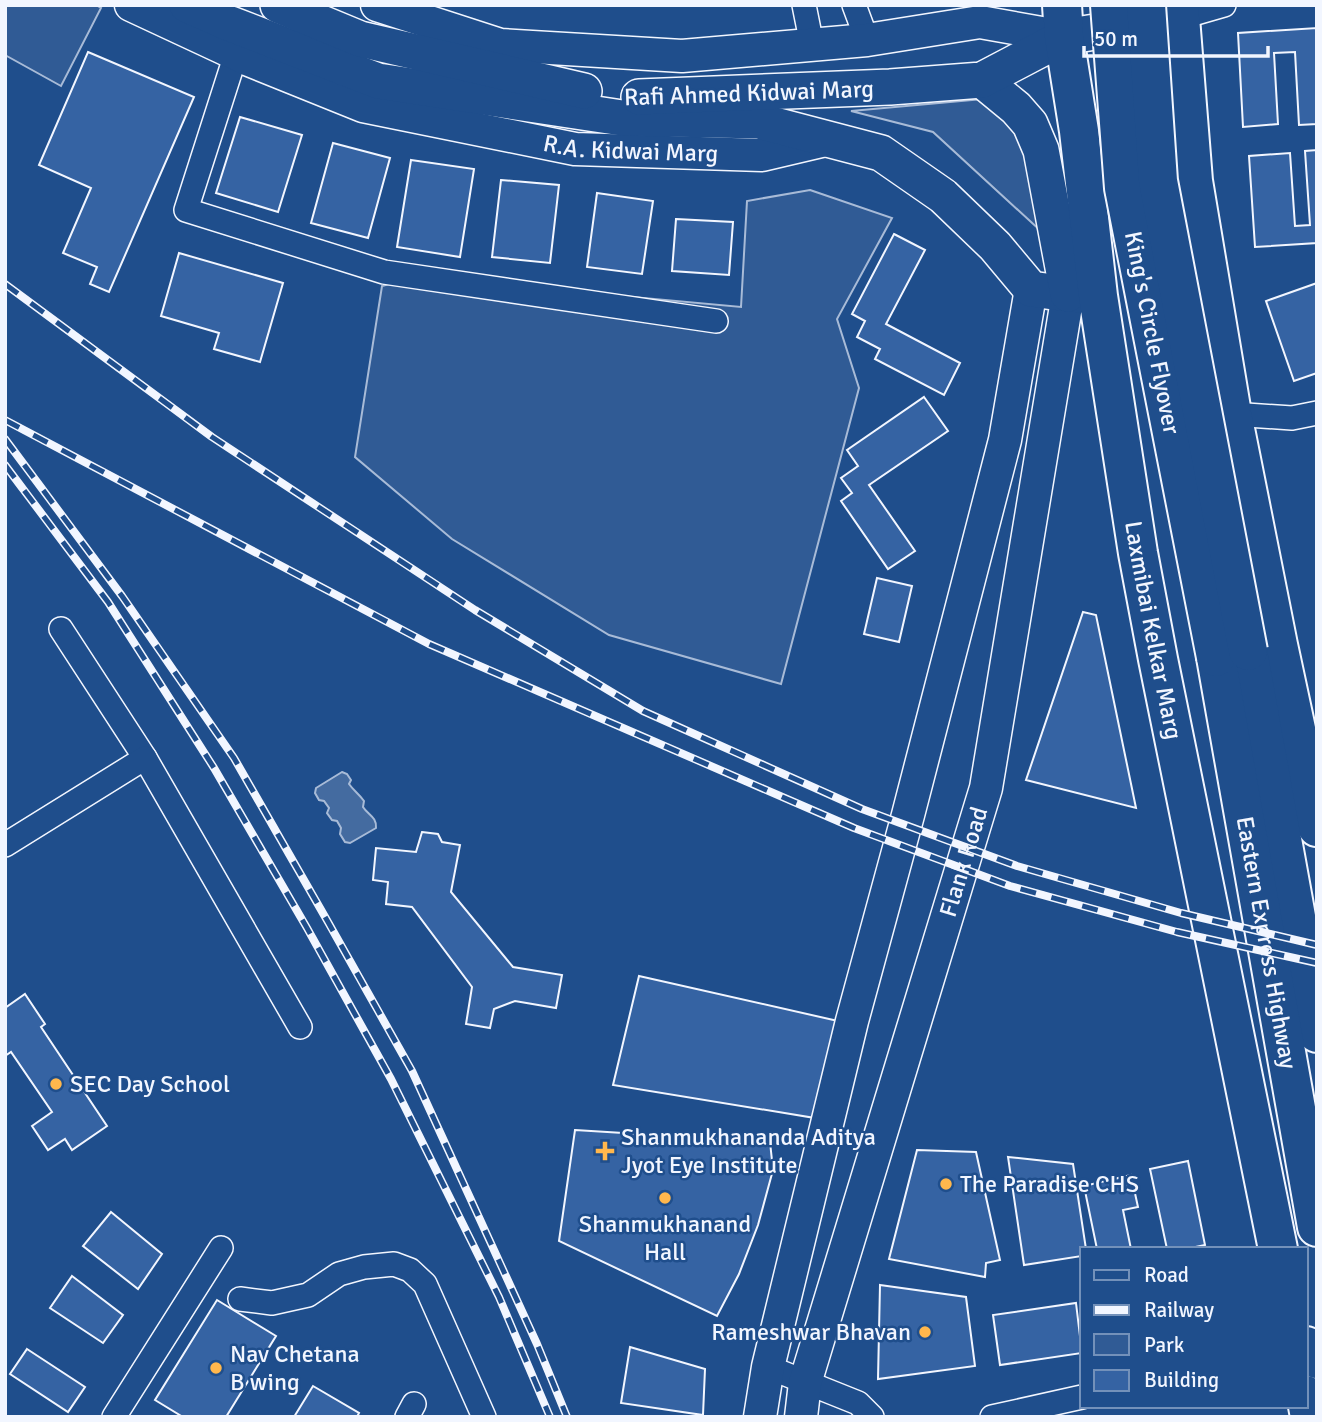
<svg xmlns="http://www.w3.org/2000/svg" width="1322" height="1422" font-family="Signika,sans-serif">
	<style>
		.green { fill: #305b95; stroke: #a8bbd7; stroke-width: 2 }
		.water { fill: #446ba0; stroke: #a8bbd7; stroke-width: 2 }
		.building { fill: #3563a3; stroke: #f2f6ff; stroke-width: 2 }
		.lines { fill: none; stroke-linecap: round; stroke-linejoin: round }
		.street-casing { stroke: #f2f6ff; stroke-width: 26 }
		.secondary-casing { stroke: #f2f6ff; stroke-width: 35 }
		.primary-casing { stroke: #f2f6ff; stroke-width: 38 }
		.highway-casing { stroke: #f2f6ff; stroke-width: 42 }
		.street { stroke: #1f4e8c; stroke-width: 23 }
		.secondary { stroke: #1f4e8c; stroke-width: 32 }
		.primary { stroke: #1f4e8c; stroke-width: 35 }
		.highway { stroke: #1f4e8c; stroke-width: 38 }
		.rail-casing { stroke: #f2f6ff; stroke-width: 8 }
		.rail { stroke: #1f4e8c; stroke-width: 5; stroke-dasharray: 16; stroke-linecap: butt }
		.highway-bridge-casing { stroke: #f2f6ff; stroke-width: 42; stroke-linecap: butt }
		.highway-bridge { stroke: #1f4e8c; stroke-width: 38 }
		.poi-dot { fill: #ffb74d; stroke: #1f4e8c; stroke-width: 2.5 }
		.labels { text-anchor: middle; dominant-baseline: central; stroke-width: 5; stroke-linejoin: round; paint-order: stroke }
		.street-label { font-size: 24px; fill: #f2f6ff; stroke: #1f4e8c }
		.poi-label { font-size: 24px; fill: #f2f6ff; stroke: #1f4e8c; text-anchor: start }
	</style>
	<rect width="100%" height="100%" fill="#1f4e8c"/>
	<g class="green">
		<polygon points="5,5 96,5 101,8 61,86 5,55"/>
		<polygon points="983,99 1033,145 1043,233 933,132 851,111"/>
		<polygon points="810,190 892,218 837,319 859,388 781,684 609,635 452,539 355,457 382,286 415,277 741,307 747,201"/>
	</g>
	<path class="water" d="M342,772L347,774L351,780L349,784C354,791 359,794 364,801L363,807C368,815 377,817 376,828L350,843L345,842L340,834L341,828L337,821L332,820L327,813L329,808L324,801L319,800L315,793L316,788Z"/>
	<g class="building">
		<polygon points="1317,28 1317,124 1299,125 1295,52 1274,53 1278,124 1243,127 1238,33"/>
		<polygon points="88,52 194,97 109,292 90,284 97,267 63,253 91,188 39,165"/>
		<polygon points="240,117 302,135 278,212 216,193"/>
		<polygon points="333,143 390,158 368,238 311,223"/>
		<polygon points="1317,150 1317,243 1255,247 1249,156 1290,153 1295,226 1310,225 1305,151"/>
		<polygon points="411,160 474,169 460,257 397,247"/>
		<polygon points="501,180 559,185 550,263 492,257"/>
		<polygon points="597,193 653,201 642,274 587,267"/>
		<polygon points="676,219 733,222 729,275 672,271"/>
		<polygon points="894,234 925,250 886,324 960,363 944,395 875,359 880,349 857,337 865,321 852,314"/>
		<polygon points="179,253 283,283 260,362 214,349 219,333 161,316"/>
		<polygon points="1317,283 1317,373 1294,381 1266,301"/>
		<polygon points="924,397 948,431 869,485 915,551 888,569 841,501 852,493 841,478 858,466 847,450"/>
		<polygon points="877,578 912,586 899,642 864,634"/>
		<polygon points="1083,612 1096,615 1136,808 1026,780"/>
		<polygon points="422,832 438,834 442,842 460,845 451,892 513,967 562,975 556,1008 515,1001 494,1009 490,1028 466,1024 472,987 412,907 386,904 388,882 373,880 376,848 416,852"/>
		<polygon points="639,976 838,1021 815,1118 613,1085"/>
		<polygon points="25,994 45,1024 41,1027 107,1126 72,1150 65,1139 48,1150 32,1126 52,1112 11,1052 5,1056 5,1008"/>
		<polygon points="575,1130 770,1142 773,1170 758,1225 739,1274 717,1316 559,1241"/>
		<polygon points="917,1150 976,1152 1000,1260 986,1263 985,1277 889,1259"/>
		<polygon points="1008,1157 1073,1164 1086,1249 1082,1249 1082,1256 1024,1265"/>
		<polygon points="1188,1161 1205,1245 1186,1249 1167,1249 1150,1169"/>
		<polygon points="1131,1175 1138,1207 1123,1210 1131,1249 1097,1249 1084,1186"/>
		<polygon points="111,1212 162,1254 138,1289 83,1246"/>
		<polygon points="72,1276 123,1315 103,1343 50,1308"/>
		<polygon points="880,1285 966,1297 975,1366 878,1379"/>
		<polygon points="217,1300 276,1336 226,1417 183,1417 155,1400"/>
		<polygon points="1076,1303 1082,1353 1000,1365 993,1315"/>
		<polygon points="630,1347 705,1369 703,1415 621,1403"/>
		<polygon points="27,1349 85,1387 68,1412 10,1374"/>
		<polygon points="313,1386 359,1413 357,1417 294,1417"/>
	</g>
	<g class="lines">
		<defs>
			<g id="street">
				<polyline points="804,5 812,45"/>
				<polyline points="854,5 867,40"/>
				<polyline points="1179,18 1224,5"/>
				<polyline points="236,54 186,210 384,272 716,321"/>
				<polyline points="1232,414 1292,418 1317,413"/>
				<polyline points="61,629 145,758"/>
				<polyline points="5,845 145,758 300,1027"/>
				<polyline points="240,1299 272,1303 308,1295 339,1274 364,1267 394,1264 410,1270 425,1284 484,1417"/>
				<polyline points="768,1367 858,1403 872,1417"/>
				<polyline points="114,1417 221,1248"/>
				<polyline points="407,1417 414,1404"/>
				<polyline points="992,1417 1082,1397"/>
			</g>
			<g id="secondary">
				<path id="s1" d="M131,5L249,60L363,106L575,149L762,155L830,139"/>
				<polyline points="377,5 500,45 682,56 867,40 980,22 1064,37"/>
				<polyline points="760,1417 768,1367 852,1021 908,815 1005,440 1031,289"/>
				<path id="s2" d="M801,1417L805,1383L986,788L1068,294"/>
			</g>
			<g id="primary">
				<polyline points="187,5 228,23 378,81 622,118 759,121 881,153 943,196 995,246 1031,289 1068,294 1098,296"/>
				<polyline points="278,5 360,39 584,91"/>
				<polyline points="982,80 1016,108 1030,124 1041,150 1068,294"/>
				<polyline points="639,97 890,87 982,80 1064,37 1138,25"/>
			</g>
			<g id="highway">
				<path id="s3" d="M1062,5L1064,37L1079,131L1098,296L1138,553L1158,659L1278,1249"/>
				<polyline points="1179,5 1193,181 1232,414 1278,645 1317,827"/>
				<polyline points="1248,651 1317,1033"/>
				<path id="s4" d="M1216,657L1317,1227"/>
				<polyline points="1306,1346 1317,1359"/>
				<polyline points="1306,1395 1310,1417"/>
			</g>
		</defs>
		<use href="#street" class="street-casing"/>
		<use href="#secondary" class="secondary-casing"/>
		<use href="#primary" class="primary-casing"/>
		<use href="#highway" class="highway-casing"/>
		<use href="#street" class="street"/>
		<use href="#secondary" class="secondary"/>
		<use href="#primary" class="primary"/>
		<use href="#highway" class="highway"/>
		<defs>
			<g id="rail">
				<polyline points="5,284 212,437 475,610 643,711 862,809 1017,866 1181,913 1317,945"/>
				<polyline points="5,420 429,644 854,828 1010,886 1177,932 1317,963"/>
				<polyline points="5,439 122,596 234,758 328,922 412,1071 537,1344 567,1417"/>
				<polyline points="5,465 108,602 214,768 307,928 391,1079 499,1297 550,1417"/>
			</g>
		</defs>
		<use href="#rail" class="rail-casing"/>
		<use href="#rail" class="rail"/>
		<defs>
			<g id="highway-bridge">
				<path id="s5" d="M1110,5L1124,188L1216,657"/>
				<polyline points="1146,5 1158,181 1248,651"/>
			</g>
		</defs>
		<use href="#highway-bridge" class="highway-bridge-casing"/>
		<use href="#highway-bridge" class="highway-bridge"/>
	</g>
	<g class="poi-dot">
		<circle cx="56" cy="1084" r="7"/>
		<path d="M601.5 1140.5h7v7h7v7h-7v7h-7v-7h-7v-7h7z"/>
		<circle cx="946" cy="1184" r="7"/>
		<circle cx="665" cy="1198" r="7"/>
		<circle cx="925" cy="1332" r="7"/>
		<circle cx="216" cy="1368" r="7"/>
	</g>
	<g class="labels">
		<g class="street-label">
			<text transform="translate(749 93) rotate(-2)">Rafi Ahmed Kidwai Marg</text>
			<text stroke="none"><textPath href="#s1" startOffset="525">R.A. Kidwai Marg</textPath></text>
			<text stroke="none"><textPath href="#s5" startOffset="331">King's Circle Flyover</textPath></text>
			<text stroke="none"><textPath href="#s3" startOffset="632">Laxmibai Kelkar Marg</textPath></text>
			<text stroke="none"><textPath href="#s2" startOffset="579">Flank Road</textPath></text>
			<text stroke="none"><textPath href="#s4" startOffset="290">Eastern Express Highway</textPath></text>
		</g>
		<g class="poi-label">
			<text x="70" y="1084">SEC Day School</text>
			<text x="621" y="1137">Shanmukhananda Aditya<tspan x="621" dy="28">Jyot Eye Institute</tspan></text>
			<text x="960" y="1184">The Paradise CHS</text>
			<text x="665" y="1224" text-anchor="middle">Shanmukhanand<tspan x="665" dy="28">Hall</tspan></text>
			<text x="911" y="1332" text-anchor="end">Rameshwar Bhavan</text>
			<text x="230" y="1354">Nav Chetana<tspan x="230" dy="28">B wing</tspan></text>
		</g>
	</g>
	<rect width="1322" height="1422" fill="none" stroke="#f2f6ff" stroke-width="14"/>
	<rect x="1080" y="1247" width="228" height="161" fill="#1f4e8c" stroke="#7391ba" stroke-width="2"/>
	<rect x="1094" y="1270" width="35" height="10" fill="#1f4e8c" stroke="#7391ba" stroke-width="2"/>
	<text x="1144" y="1282" font-size="21" fill="#f2f6ff">Road</text>
	<rect x="1094" y="1305" width="35" height="10" fill="#f2f6ff" stroke="#7391ba" stroke-width="2"/>
	<text x="1144" y="1317" font-size="21" fill="#f2f6ff">Railway</text>
	<rect x="1094" y="1334" width="35" height="21" fill="#305b95" stroke="#7391ba" stroke-width="2"/>
	<text x="1144" y="1352" font-size="21" fill="#f2f6ff">Park</text>
	<rect x="1094" y="1370" width="35" height="21" fill="#3563a3" stroke="#7391ba" stroke-width="2"/>
	<text x="1144" y="1387" font-size="21" fill="#f2f6ff">Building</text>
	<path d="M1084 46v10h184v-10" fill="none" stroke="#f2f6ff" stroke-width="3.5"/>
	<text x="1094" y="46" font-size="21" fill="#f2f6ff" stroke="#1f4e8c" stroke-width="5" paint-order="stroke">50 m</text>
</svg>
